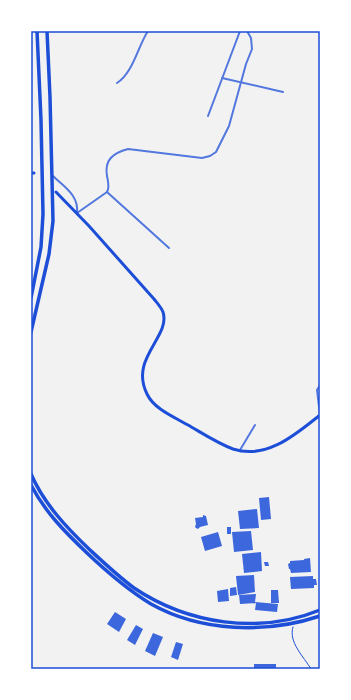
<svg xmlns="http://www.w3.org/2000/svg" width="351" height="700" font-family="Karla,sans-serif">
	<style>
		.building { fill: #3d67dc }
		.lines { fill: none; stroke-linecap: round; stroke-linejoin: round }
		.path { stroke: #1d4ed8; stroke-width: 1 }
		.minor { stroke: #5277de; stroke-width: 2 }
		.secondary { stroke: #1d4ed8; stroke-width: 3 }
		.trunk { stroke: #1d4ed8; stroke-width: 3.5 }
		.neatline { fill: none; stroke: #1d4ed8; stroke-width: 1.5 }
	</style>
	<rect width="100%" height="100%" fill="#f2f2f2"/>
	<g class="building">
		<polygon points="269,497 271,519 261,520 259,498"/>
		<polygon points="257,509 259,528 240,529 238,511"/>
		<polygon points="203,515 206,516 208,525 200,527 198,529 196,528 195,527 196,524 195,518 203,517"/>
		<rect x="227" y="527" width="4" height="7"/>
		<polygon points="251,531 253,550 234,552 232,532"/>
		<polygon points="218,532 222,546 205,551 201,537"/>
		<polygon points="261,552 262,571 244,573 242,554"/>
		<polygon points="310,558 311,572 291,573 290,569 289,569 288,564 290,563 290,561 304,560 304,559"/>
		<polygon points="264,562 268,562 269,566 265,566"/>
		<polygon points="254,575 255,592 238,595 236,576"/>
		<polygon points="313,576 313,579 316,579 317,585 314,585 314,588 291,589 290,577"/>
		<polygon points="236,587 237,595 230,596 230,588"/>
		<polygon points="228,589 229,601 218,602 217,591"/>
		<polygon points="271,590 278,590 279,603 271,603"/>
		<polygon points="256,594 255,602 278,604 277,612 255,610 256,603 240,604 239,595"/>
		<polygon points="115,612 126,619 119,632 107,624"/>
		<polygon points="136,625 143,629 135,645 127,640"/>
		<polygon points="153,633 163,637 155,656 145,651"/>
		<polygon points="176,642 183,644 178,660 171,657"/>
		<rect x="254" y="664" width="22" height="5"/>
	</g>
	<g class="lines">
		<g class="path">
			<path d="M293,627C288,642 304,657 311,669"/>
			<polyline points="320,669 320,663"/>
		</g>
		<g class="minor">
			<polyline points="222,78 283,92"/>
			<path d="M117,83C133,73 138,46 148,31"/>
			<polyline points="208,116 240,31"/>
			<path d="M53,176C64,187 79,195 77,213"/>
			<polyline points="107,192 169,248"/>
			<path d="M77,213L107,192C110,187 108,182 107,176C104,160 113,153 128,149L202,158L210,156L216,152L229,126L246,64L252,49L251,38L247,31"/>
			<polyline points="320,415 317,390 320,385"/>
			<polyline points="240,450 255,425"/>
		</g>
		<g class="secondary">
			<polyline points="31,173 34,173"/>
			<path d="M56,192L89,226L154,299C157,303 161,307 163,312C171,337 129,358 147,394C154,409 174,417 188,425C202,433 217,443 233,449C267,460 296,434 320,415"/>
		</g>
		<g class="trunk">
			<polyline points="31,298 41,247 43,214 41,120 37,31"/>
			<polyline points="31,332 49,254 53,221 50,97 47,31"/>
			<path d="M31,474C44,504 67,528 90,550C104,563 119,577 134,588C188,624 259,635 320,610"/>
			<path d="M31,485C45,512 65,532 87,553C107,572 128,590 151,604C201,632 266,634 320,616"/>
		</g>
	</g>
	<rect width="351" height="700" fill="none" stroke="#ffffff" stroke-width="64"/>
	<rect x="32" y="32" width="287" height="636" class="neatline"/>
</svg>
